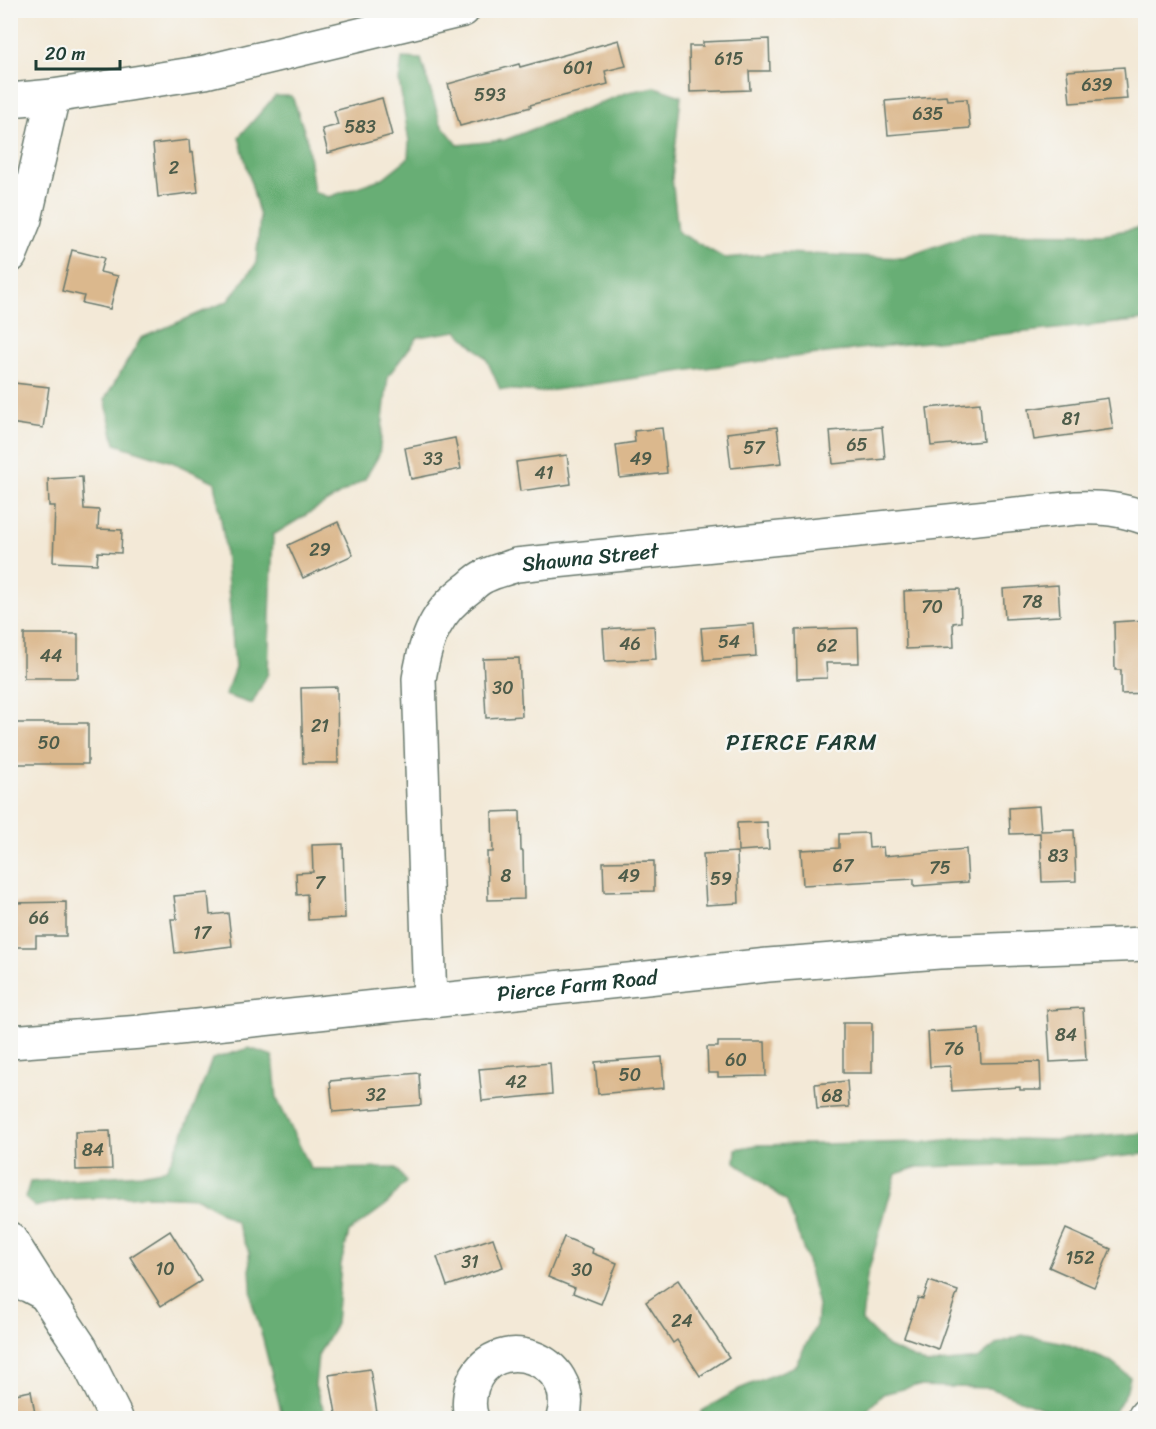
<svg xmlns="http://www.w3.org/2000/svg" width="1156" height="1429" font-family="Sriracha,sans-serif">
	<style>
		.forest { fill: #68ae74; stroke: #447654; stroke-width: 1.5 }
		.building { fill: #dbb88d }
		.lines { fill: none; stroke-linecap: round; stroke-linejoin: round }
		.minor-casing { stroke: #69796d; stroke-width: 36 }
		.tertiary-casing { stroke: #69796d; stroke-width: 36 }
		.minor { stroke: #fff; stroke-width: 33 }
		.tertiary { stroke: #fff; stroke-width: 33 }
		.labels { text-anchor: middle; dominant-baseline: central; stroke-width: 5; stroke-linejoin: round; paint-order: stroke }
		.number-label { font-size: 18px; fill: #4e5c4a }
		.street-label { font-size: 21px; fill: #1f3d34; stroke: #f6f6f2 }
		.neighbourhood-label { font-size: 22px; letter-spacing: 1.5px; fill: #1f3d34; stroke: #f6f6f2 }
	</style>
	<rect width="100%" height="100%" fill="#f6f6f2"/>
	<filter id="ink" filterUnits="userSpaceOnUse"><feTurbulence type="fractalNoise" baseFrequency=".0167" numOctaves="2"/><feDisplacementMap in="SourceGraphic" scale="12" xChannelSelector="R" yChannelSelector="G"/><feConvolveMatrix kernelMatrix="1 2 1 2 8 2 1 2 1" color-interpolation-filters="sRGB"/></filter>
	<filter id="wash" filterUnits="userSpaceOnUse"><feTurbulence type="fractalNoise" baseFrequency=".008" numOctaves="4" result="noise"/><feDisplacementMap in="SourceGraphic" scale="24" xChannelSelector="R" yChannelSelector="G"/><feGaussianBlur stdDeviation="1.35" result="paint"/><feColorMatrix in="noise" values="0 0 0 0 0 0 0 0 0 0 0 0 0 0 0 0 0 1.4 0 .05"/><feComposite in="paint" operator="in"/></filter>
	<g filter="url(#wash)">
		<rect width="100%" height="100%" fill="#f3e9d7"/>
		<g class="forest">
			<polygon points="402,58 421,59 441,124 458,145 505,140 628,92 655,87 681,96 672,178 678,232 724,258 784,253 903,258 972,233 1104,234 1145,227 1145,320 868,348 697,369 541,392 500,389 486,358 457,331 418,337 388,376 379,455 365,479 273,535 268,673 252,704 225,695 235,668 224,539 215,482 172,462 115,444 105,399 141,338 228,301 256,264 260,217 239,137 275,96 292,96 307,139 314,192 329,197 383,178 408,158 409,141 399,81"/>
			<path d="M249,1048L273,1056L277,1099L311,1169L396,1168L406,1182L386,1205L349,1232L341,1264L336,1324L318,1355L315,1386L327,1418H285L281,1411L262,1336L252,1302L249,1252L236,1222L198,1198L150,1196L71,1199L35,1207L25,1198L30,1182L141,1174L166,1169C185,1134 199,1096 212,1059Z"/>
			<polygon points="1145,1133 1145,1154 1049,1164 918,1167 896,1174 867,1276 862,1321 888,1347 927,1364 978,1359 997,1344 1022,1335 1065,1343 1109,1361 1130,1377 1126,1393 1111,1418 1067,1418 990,1388 914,1386 883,1394 867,1410 869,1418 700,1418 702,1411 739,1389 795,1366 816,1325 818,1305 806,1257 787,1202 735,1162 736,1149 757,1145 927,1142 966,1138 1058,1140"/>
		</g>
		<g id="blocks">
			<g class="building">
				<polygon points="769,39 770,71 749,71 750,90 690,92 689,46 703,46 703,42"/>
				<polygon points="619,40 626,66 605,71 608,84 530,105 531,107 460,126 448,84 519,64 520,67"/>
				<polygon points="1124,67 1127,99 1070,103 1067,71"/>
				<polygon points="946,96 947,100 967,99 970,128 888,135 885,101"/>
				<polygon points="382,98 392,135 328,153 322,129 338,125 334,111"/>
				<polygon points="189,140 190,153 193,152 198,192 158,197 153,144"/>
				<polygon points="72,250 104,258 100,272 118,276 110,309 82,303 84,296 62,291"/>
				<polygon points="14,383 49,387 43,428 10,423 10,408"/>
				<polygon points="1108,398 1113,429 1034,440 1029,409"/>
				<polygon points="980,403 983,441 931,446 927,408"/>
				<polygon points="777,427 782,463 731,468 727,433"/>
				<polygon points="882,427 885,459 833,464 830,431"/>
				<polygon points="662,428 667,473 620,478 616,445 635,442 634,431"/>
				<polygon points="455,438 461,469 411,479 405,448"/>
				<polygon points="567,455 571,484 520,491 516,462"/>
				<polygon points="82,477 84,509 99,510 98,529 122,530 121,553 98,552 97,564 53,562 55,506 49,506 48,479"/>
				<polygon points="338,522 353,555 303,578 288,545"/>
				<polygon points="1058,585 1060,616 1005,619 1003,589"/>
				<polygon points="960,589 961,622 953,623 954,647 906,649 904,591"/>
				<polygon points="1146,620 1146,693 1121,694 1121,670 1115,670 1114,622"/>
				<polygon points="754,624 756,656 704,660 701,628"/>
				<polygon points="654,626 656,659 605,661 603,629"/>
				<polygon points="858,628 859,663 826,663 827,678 797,679 796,630"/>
				<rect x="24" y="634" width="54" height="44"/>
				<polygon points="519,658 522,716 486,718 483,659"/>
				<polygon points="337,687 338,763 303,763 301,688"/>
				<rect x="10" y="723" width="78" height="41"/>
				<polygon points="1039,806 1041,831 1074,830 1076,881 1042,882 1040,833 1010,834 1009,808"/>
				<polygon points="520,811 521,851 523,851 524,899 488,900 487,852 493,852 492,812"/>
				<polygon points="767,822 769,849 738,851 737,823"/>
				<polygon points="868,833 869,848 883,847 884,856 966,849 968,882 914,886 914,879 803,885 801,850 839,848 839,834"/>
				<polygon points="343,844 345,918 308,920 307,894 297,895 296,873 313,872 312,845"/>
				<polygon points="737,852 739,903 706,905 703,854"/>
				<polygon points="654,861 654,891 604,892 603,862"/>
				<polygon points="208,893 210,915 228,913 232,946 175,953 171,919 177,919 174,896"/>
				<polygon points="66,902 66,936 36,936 36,947 12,947 11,903"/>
				<polygon points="1083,1008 1086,1060 1050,1062 1047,1010"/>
				<rect x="843" y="1023" width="29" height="50"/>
				<polygon points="979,1029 981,1063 1040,1062 1041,1090 1020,1090 1020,1087 952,1091 950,1066 930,1067 928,1032"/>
				<polygon points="718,1042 765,1042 766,1076 718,1077 718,1073 708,1073 707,1047 718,1047"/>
				<polygon points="662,1057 664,1088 598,1094 595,1062"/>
				<polygon points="550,1063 552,1094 482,1101 479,1069"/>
				<polygon points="419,1073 421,1105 333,1112 330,1081"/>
				<polygon points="847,1081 849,1107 817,1109 815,1084"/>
				<polygon points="110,1131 112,1169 76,1170 75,1132"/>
				<polygon points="1066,1229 1111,1249 1094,1287 1049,1267"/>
				<polygon points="170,1231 201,1281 161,1306 130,1257"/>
				<polygon points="564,1237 593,1249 592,1253 617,1263 601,1304 573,1293 575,1288 548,1277"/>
				<polygon points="493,1238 503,1267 447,1286 437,1257"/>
				<polygon points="678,1280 729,1357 700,1376 677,1340 673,1343 646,1302"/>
				<polygon points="929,1281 958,1291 938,1349 904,1337 918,1298 923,1299"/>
				<polygon points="370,1369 378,1419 337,1419 329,1375"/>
				<polygon points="31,1391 36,1419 10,1419 10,1395"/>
			</g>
		</g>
	</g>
	<g filter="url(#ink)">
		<use href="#blocks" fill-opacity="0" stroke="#69796d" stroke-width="1.5"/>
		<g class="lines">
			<defs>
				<g id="minor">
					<path id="s1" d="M430,1002L419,679C426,638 435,612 470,587C474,583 480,578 485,576C495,571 506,569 516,565L1076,508C1103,507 1120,509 1146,518"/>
					<path id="s2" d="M10,1042L141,1032L768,965L939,952L1146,944"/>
					<polyline points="10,1239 45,1294 81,1348 116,1418"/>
					<path d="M472,1418C468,1408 469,1397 472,1386C492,1328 581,1357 563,1418"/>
					<polyline points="1144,1418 1146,1415"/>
				</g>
				<g id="tertiary">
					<polyline points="10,100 53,96 205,72 463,10"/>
					<polyline points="10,256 25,219 53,96"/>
					<polyline points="10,1280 28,1285 45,1294"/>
				</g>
			</defs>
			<use href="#minor" class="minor-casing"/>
			<use href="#tertiary" class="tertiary-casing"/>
			<use href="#minor" class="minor"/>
			<use href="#tertiary" class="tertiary"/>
		</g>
	</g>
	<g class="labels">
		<g class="number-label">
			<text x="729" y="59">615</text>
			<text x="578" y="68">601</text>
			<text x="1097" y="85">639</text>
			<text x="490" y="95">593</text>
			<text x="928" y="114">635</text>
			<text x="360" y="127">583</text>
			<text x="174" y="168">2</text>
			<text x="1071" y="419">81</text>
			<text x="857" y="445">65</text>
			<text x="754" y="448">57</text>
			<text x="433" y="459">33</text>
			<text x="641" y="459">49</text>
			<text x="544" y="473">41</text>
			<text x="320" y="550">29</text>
			<text x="1032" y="602">78</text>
			<text x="932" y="607">70</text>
			<text x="729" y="642">54</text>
			<text x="630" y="644">46</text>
			<text x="827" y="646">62</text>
			<text x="51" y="656">44</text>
			<text x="503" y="688">30</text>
			<text x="320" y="726">21</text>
			<text x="49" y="743">50</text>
			<text x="1058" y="856">83</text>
			<text x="843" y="866">67</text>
			<text x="940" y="868">75</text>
			<text x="506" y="876">8</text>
			<text x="629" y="876">49</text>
			<text x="721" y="879">59</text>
			<text x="320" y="883">7</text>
			<text x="39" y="918">66</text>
			<text x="202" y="933">17</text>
			<text x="1066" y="1035">84</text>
			<text x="954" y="1049">76</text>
			<text x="736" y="1060">60</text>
			<text x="630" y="1075">50</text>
			<text x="516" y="1082">42</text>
			<text x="376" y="1095">32</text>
			<text x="832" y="1096">68</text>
			<text x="93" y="1150">84</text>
			<text x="1080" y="1258">152</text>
			<text x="470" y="1262">31</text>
			<text x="165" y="1269">10</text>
			<text x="582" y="1270">30</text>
			<text x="682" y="1321">24</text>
		</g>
		<g class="street-label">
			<text stroke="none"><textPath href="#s1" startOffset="558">Shawna Street</textPath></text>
			<text stroke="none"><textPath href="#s2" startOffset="570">Pierce Farm Road</textPath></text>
		</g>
		<g class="neighbourhood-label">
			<text x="802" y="742">PIERCE FARM</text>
		</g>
	</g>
	<rect width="1156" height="1429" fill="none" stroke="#f6f6f2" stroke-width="36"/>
	<path d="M36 60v9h84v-9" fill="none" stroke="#1f3d34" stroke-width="3"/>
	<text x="45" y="60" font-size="18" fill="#1f3d34" stroke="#f6f6f2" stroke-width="4.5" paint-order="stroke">20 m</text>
</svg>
